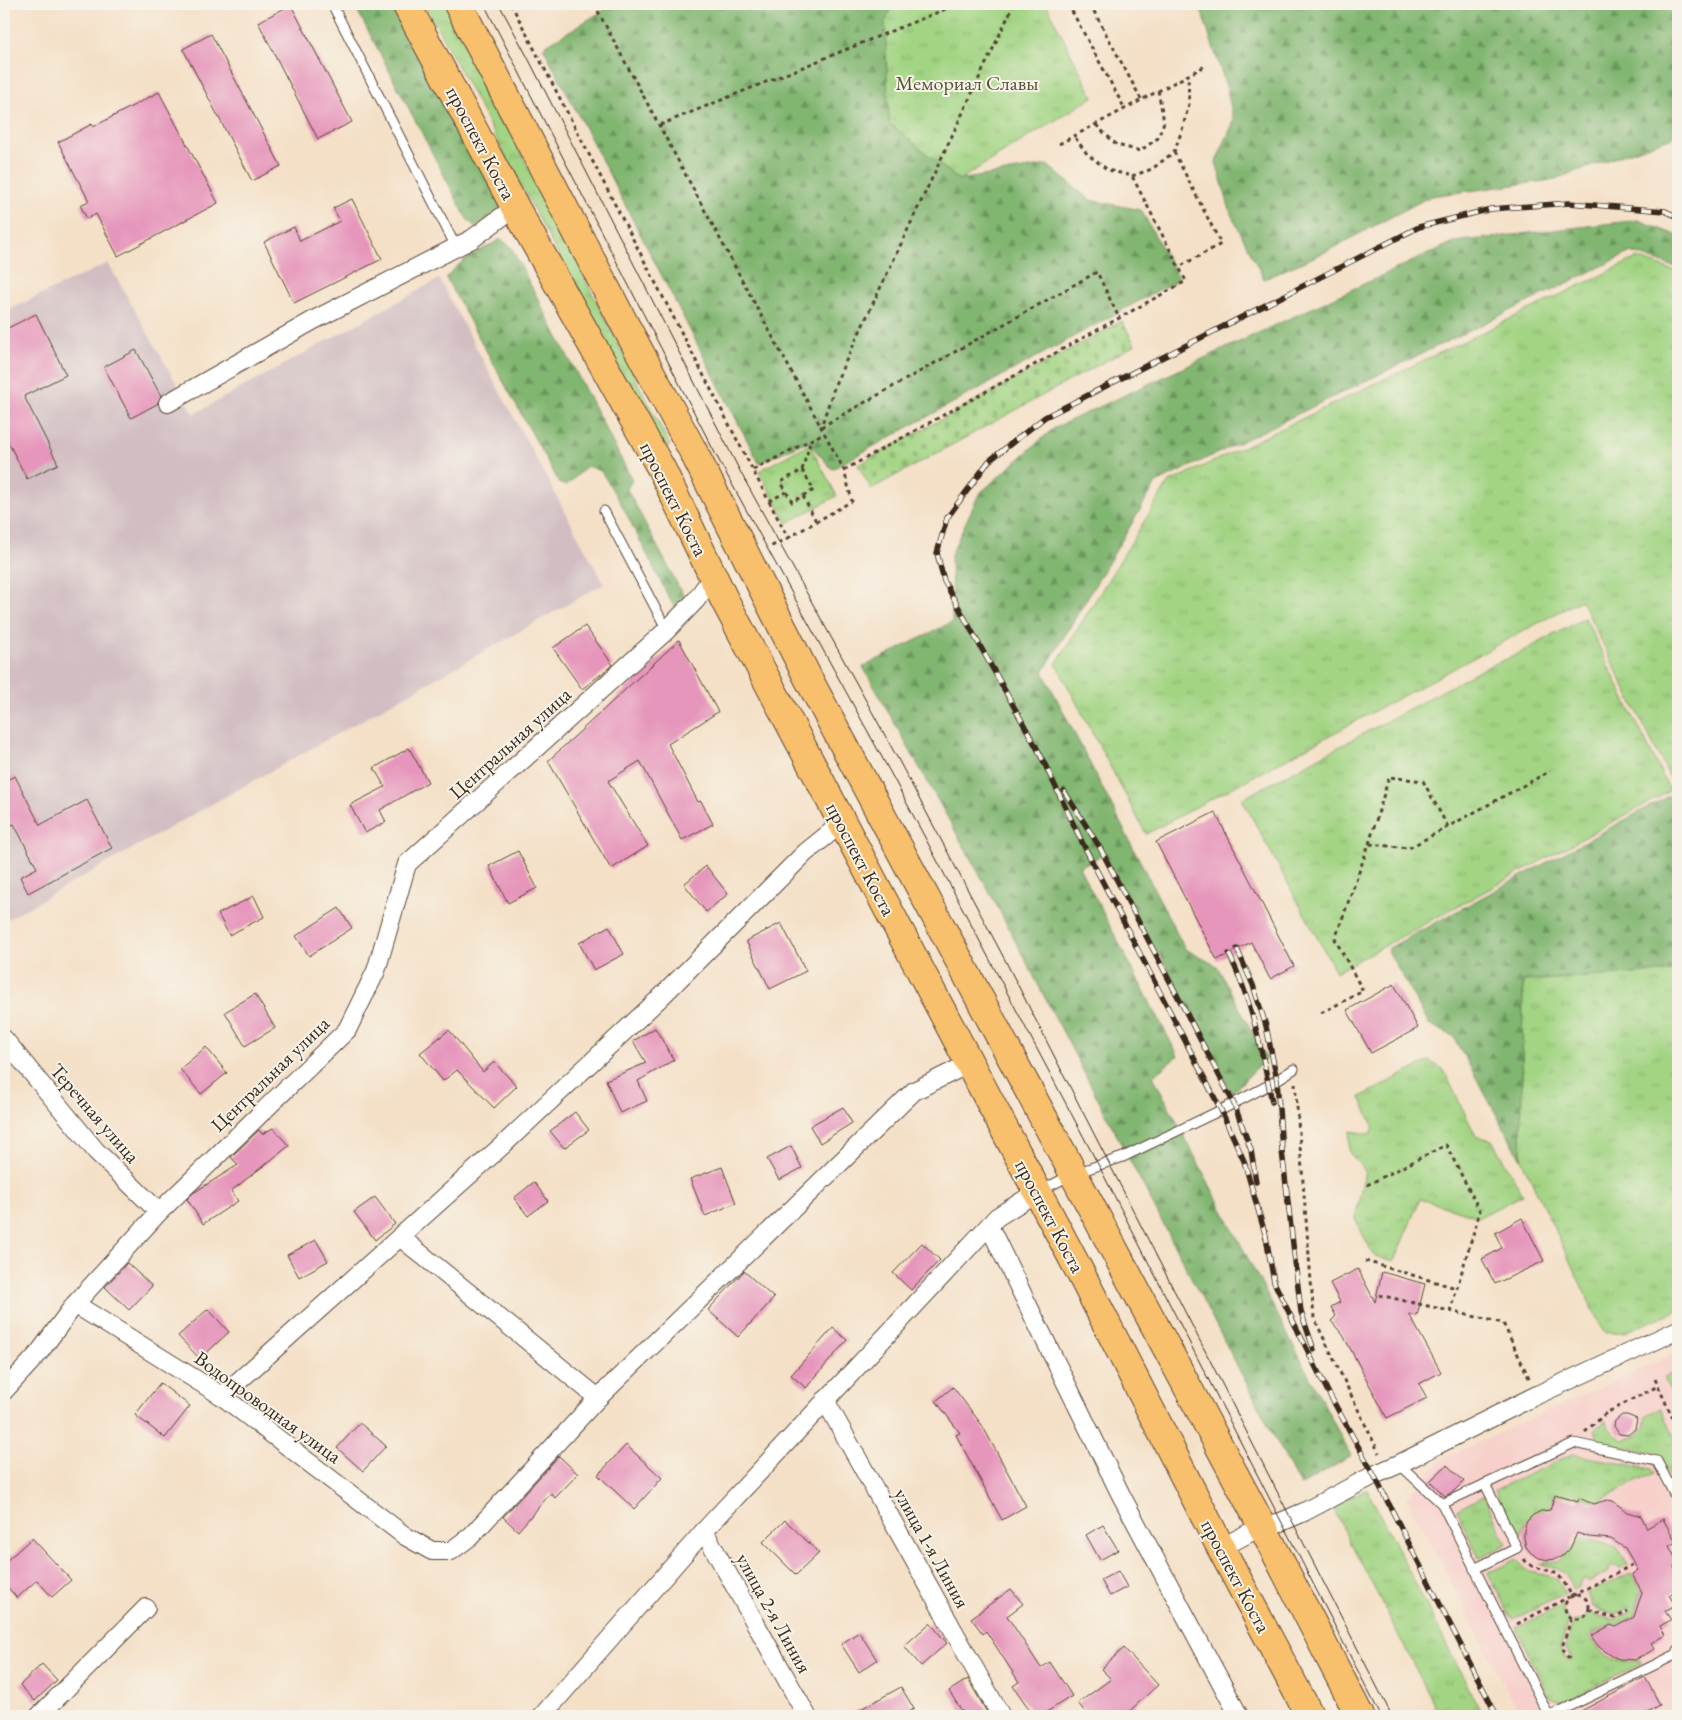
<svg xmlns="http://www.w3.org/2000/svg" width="1682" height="1720" font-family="'EB Garamond',serif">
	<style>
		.built { fill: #f7d0cb }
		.industrial { fill: #d2bec2 }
		.grass { fill: url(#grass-tufts); stroke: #6e7f50 }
		.forest { fill: url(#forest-firs); stroke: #5e7048 }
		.cemetery { fill: url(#cemetery-stones); stroke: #6e7f50 }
		.building { fill: #e696bb }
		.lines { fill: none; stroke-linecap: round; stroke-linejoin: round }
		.lane-casing { stroke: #574537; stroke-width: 11 }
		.street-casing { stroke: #574537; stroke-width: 20 }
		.primary-casing { stroke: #574537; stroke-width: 30 }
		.path { stroke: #574537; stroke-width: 3; stroke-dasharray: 4 4; stroke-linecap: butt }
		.lane { stroke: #fff; stroke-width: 9 }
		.street { stroke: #fff; stroke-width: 18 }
		.primary { stroke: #f8bf6c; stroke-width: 28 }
		.tram { stroke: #3b2a1e; stroke-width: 1 }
		.rail-casing { stroke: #3b2a1e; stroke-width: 5.5 }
		.rail { stroke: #f7f3e8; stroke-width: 4; stroke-dasharray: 11; stroke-linecap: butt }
		.labels { text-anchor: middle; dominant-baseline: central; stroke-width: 4; stroke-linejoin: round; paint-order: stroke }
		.park-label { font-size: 20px; fill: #555437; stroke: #f7f3e8 }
		.street-label { font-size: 20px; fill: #3b2a1e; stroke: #f7f3e8 }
	</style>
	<defs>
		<pattern id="grass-tufts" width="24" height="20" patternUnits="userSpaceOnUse" patternTransform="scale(1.25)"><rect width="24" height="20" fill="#a2d483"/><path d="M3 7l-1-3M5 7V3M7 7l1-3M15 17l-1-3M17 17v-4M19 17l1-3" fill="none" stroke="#8cb671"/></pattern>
		<pattern id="forest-firs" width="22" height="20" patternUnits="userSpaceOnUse" patternTransform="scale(1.25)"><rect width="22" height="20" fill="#81b671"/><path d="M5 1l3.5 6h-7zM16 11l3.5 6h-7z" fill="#6b945c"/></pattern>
		<pattern id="cemetery-stones" width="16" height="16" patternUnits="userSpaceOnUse" patternTransform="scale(1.25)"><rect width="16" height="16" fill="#a2d483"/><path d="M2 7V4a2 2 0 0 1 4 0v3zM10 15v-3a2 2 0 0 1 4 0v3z" fill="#8cb671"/></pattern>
	</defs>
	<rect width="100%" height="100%" fill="#f7f3e8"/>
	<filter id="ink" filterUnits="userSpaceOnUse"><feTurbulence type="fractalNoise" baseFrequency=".02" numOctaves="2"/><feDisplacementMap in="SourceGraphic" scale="10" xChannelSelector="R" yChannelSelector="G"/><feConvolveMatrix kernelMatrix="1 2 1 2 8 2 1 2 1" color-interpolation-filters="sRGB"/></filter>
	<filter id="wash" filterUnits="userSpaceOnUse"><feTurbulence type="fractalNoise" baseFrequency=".0096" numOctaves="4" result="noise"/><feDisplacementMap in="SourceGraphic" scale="20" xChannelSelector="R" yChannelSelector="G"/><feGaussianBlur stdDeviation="1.12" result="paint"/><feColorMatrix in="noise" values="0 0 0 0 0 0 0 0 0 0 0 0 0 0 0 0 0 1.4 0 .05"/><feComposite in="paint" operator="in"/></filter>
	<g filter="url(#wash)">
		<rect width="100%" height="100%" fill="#f4e0c7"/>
		<polygon class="built" points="1678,1352 1678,1716 1521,1716 1406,1497 1442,1459"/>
		<polygon class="industrial" points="108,263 194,414 439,279 604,584 4,921 4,312"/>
		<g class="grass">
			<polygon points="425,4 445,4 670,446 661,449"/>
			<polygon points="893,4 1046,4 1093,97 959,180 889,124 884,21"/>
			<polygon points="1637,258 1678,272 1678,781 1673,784 1581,600 1146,834 1056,664 1168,483"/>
			<polygon points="809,444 837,496 787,523 759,471"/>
			<polygon points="1585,618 1670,791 1336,972 1242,799 1483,669 1516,655"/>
			<polygon points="1678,971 1678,1310 1625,1332 1604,1333 1521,1159 1523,981"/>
			<polygon points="1429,1061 1443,1069 1476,1136 1492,1140 1523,1195 1479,1217 1420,1199 1394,1261 1374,1256 1355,1219 1365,1171 1349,1152 1350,1131 1370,1134 1374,1128 1360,1097"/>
			<polygon points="1678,1369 1678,1408 1664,1378"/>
			<path d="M1661,1408L1678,1445V1494L1657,1453L1609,1445L1598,1440L1595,1429L1606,1421C1609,1430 1615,1435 1623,1440L1638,1436L1644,1427L1646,1415Z"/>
			<path d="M1572,1454L1651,1469L1654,1473L1596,1502L1579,1497L1555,1494L1549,1508C1531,1511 1524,1521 1521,1538L1516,1535L1495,1490Z"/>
			<polygon points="1367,1489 1483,1716 1440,1716 1332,1506"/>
			<polygon points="1484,1496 1507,1544 1479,1558 1456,1510"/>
			<path d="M1578,1537L1617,1547L1628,1564L1620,1568L1615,1566L1609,1568L1607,1573L1590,1582L1585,1579L1580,1581L1579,1587L1573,1590C1565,1571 1561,1567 1539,1564L1545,1562L1559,1561L1577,1544Z"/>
			<polygon points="1517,1559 1530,1572 1549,1576 1557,1579 1565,1594 1512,1620 1488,1573"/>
			<path d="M1631,1573L1638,1585L1642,1583L1643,1585L1634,1616L1616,1625L1611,1624L1590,1636C1603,1658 1614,1663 1640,1661L1641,1664L1564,1702L1550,1697L1516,1628L1561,1606H1563L1562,1612L1569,1620L1560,1648L1567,1661L1572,1660L1565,1647L1574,1621C1581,1622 1585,1618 1590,1613L1615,1620L1630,1611L1628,1608L1615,1615L1592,1607L1587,1593Z"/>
		</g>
		<g class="forest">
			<polygon points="354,4 396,4 502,209 476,228 467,219"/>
			<polygon points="614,4 893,4 885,22 889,123 959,180 1047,165 1090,200 1141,210 1179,279 832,469 807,441 759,463 543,47"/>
			<polygon points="1199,4 1678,4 1678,135 1552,180 1431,196 1323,253 1264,279 1231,214 1216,162 1234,121 1226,86"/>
			<polygon points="1638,220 1678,236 1678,268 1631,252 1156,483 1043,672 1185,949 1217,966 1266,1058 1232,1093 1163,960 1139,924 1104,854 1079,867 1178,1056 1153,1076 1351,1456 1300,1486 995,902 863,667 952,622 951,554 979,494 1054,428 1454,242"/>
			<path d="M501,239L511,247L632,480L627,489L684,597L682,605L675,607L670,600L623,507L601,471L587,466L567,485L560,484L446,278C459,260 482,250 501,239Z"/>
			<polygon points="1678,791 1678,971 1523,981 1521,1159 1453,1036 1429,1024 1387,949"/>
		</g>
		<polygon class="cemetery" points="1122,321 1135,345 871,489 858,465"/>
		<g id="blocks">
			<g class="building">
				<polygon points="291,5 352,122 318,139 258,22"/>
				<polygon points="211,34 281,166 252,181 183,49"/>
				<polygon points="159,92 218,203 118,256 96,214 87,219 80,205 89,201 58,142 92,124 93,127"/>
				<polygon points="352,199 382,259 294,303 264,242 294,227 300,241 340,221 333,208"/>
				<polygon points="36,314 66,375 24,396 58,464 27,479 4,434 4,330"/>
				<polygon points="136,350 161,396 157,404 131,418 104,367"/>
				<polygon points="585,626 613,665 582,689 553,648"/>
				<polygon points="679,640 718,712 668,744 698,802 701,801 713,824 682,840 640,761 608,781 648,846 611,869 548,761"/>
				<polygon points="409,748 428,782 380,810 386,822 365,833 350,805 385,787 374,768"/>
				<polygon points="15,776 40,825 87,800 112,848 28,893 20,877 37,868 14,824 4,829 4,781"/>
				<polygon points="1215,812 1294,966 1270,979 1251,942 1217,960 1156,842"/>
				<polygon points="518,851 537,888 508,903 489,866"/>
				<polygon points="706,866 728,894 706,912 684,884"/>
				<polygon points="254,896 264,917 229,935 218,914"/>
				<polygon points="339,908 352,928 309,956 296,936"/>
				<polygon points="781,923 806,971 770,989 746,941"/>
				<polygon points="609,926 624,954 594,970 579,943"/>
				<polygon points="1394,984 1418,1028 1371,1053 1347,1010"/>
				<polygon points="255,994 275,1028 245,1046 225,1012"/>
				<polygon points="655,1028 674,1060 638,1081 647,1101 620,1113 606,1080 646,1063 633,1041"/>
				<polygon points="449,1030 483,1072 494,1062 517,1086 494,1108 457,1070 443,1081 420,1053"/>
				<polygon points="206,1047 227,1073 201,1094 180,1069"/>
				<polygon points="843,1107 852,1123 820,1143 810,1126"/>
				<polygon points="575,1112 589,1130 564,1148 550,1131"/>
				<polygon points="273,1128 289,1146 231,1191 238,1201 203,1224 187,1199 193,1193 238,1165 231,1157 259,1130 262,1134"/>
				<polygon points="791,1146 802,1168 779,1180 767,1159"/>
				<polygon points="722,1167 736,1203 705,1216 690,1179"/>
				<polygon points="534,1182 548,1201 528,1216 514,1198"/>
				<polygon points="375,1197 395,1224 375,1240 354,1212"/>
				<polygon points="1522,1218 1544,1261 1495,1284 1482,1259 1502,1248 1495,1233"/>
				<polygon points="316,1240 328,1261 299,1277 287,1255"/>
				<polygon points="922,1243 940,1260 911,1290 893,1273"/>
				<polygon points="127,1263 152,1286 129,1310 105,1287"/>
				<polygon points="1358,1269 1375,1302 1382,1272 1425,1284 1417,1316 1409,1314 1441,1372 1419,1384 1427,1398 1387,1418 1343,1335 1331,1321 1336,1316 1331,1307 1340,1302 1330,1283"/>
				<polygon points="744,1271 774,1298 738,1337 708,1310"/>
				<polygon points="208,1309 229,1332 200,1359 178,1336"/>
				<polygon points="833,1328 847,1340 806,1388 791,1375"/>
				<polygon points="160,1383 190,1406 165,1438 135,1415"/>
				<polygon points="953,1387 982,1425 1026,1506 1002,1520 956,1435 960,1433 936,1401"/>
				<polygon points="1622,1415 1627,1415 1637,1419 1635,1429 1628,1435 1619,1434 1614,1426 1615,1421"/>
				<polygon points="360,1423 386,1446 363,1471 337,1448"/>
				<polygon points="626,1445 662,1478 634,1509 598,1475"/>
				<polygon points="559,1456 578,1474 555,1498 551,1493 518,1531 503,1517"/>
				<polygon points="1447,1465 1464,1481 1454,1491 1445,1496 1430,1481"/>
				<polygon points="1555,1495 1578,1502 1579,1498 1593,1504 1607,1500 1613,1501 1627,1512 1641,1516 1647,1528 1663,1519 1676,1542 1669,1546 1677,1561 1674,1567 1678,1575 1678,1590 1669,1595 1675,1605 1665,1611 1671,1620 1660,1626 1665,1635 1651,1643 1655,1649 1635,1660 1619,1659 1612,1656 1599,1647 1591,1636 1611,1625 1615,1627 1634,1617 1642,1592 1632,1574 1638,1570 1625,1548 1611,1539 1589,1537 1577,1533 1570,1549 1564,1555 1556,1559 1548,1560 1539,1558 1531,1553 1526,1547 1524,1538 1524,1530 1527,1521 1533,1515 1541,1511 1550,1510"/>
				<polygon points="785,1520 819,1553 796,1575 763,1542"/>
				<polygon points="1103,1525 1118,1550 1100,1560 1086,1535"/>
				<polygon points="32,1538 71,1580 52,1597 37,1580 17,1598 4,1583 4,1563"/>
				<polygon points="1118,1571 1127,1587 1110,1596 1101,1580"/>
				<polygon points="1011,1589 1023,1604 1007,1616 1041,1668 1050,1662 1072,1696 1040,1716 1034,1716 1013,1686 1019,1682 986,1631 983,1634 971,1618"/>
				<polygon points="930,1623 947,1643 921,1666 904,1646"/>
				<polygon points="859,1632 877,1660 859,1672 841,1644"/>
				<polygon points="1124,1648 1158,1685 1124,1716 1088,1716 1078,1703 1111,1679 1101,1669"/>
				<polygon points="42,1664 57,1680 35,1701 20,1685"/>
				<polygon points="1645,1677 1660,1705 1640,1716 1572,1716"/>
				<polygon points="968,1679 988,1714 985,1716 965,1716 949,1691"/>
				<polygon points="901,1687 914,1709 900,1716 848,1716"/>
			</g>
		</g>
	</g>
	<g filter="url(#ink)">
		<use href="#blocks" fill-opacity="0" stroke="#574537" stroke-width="1"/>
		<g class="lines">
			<defs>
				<g id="lane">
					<polyline points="332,4 456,247"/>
					<polyline points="604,511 667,630"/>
					<polyline points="1040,1191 1073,1174 1123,1157 1221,1110 1269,1085 1294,1069"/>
					<polyline points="1399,1464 1442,1504 1549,1716"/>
					<polyline points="1442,1504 1574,1443 1657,1461 1678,1502"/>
					<polyline points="1474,1569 1517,1548 1485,1484"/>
					<polyline points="1550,1716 1677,1654 1678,1650"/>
				</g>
				<g id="street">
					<polyline points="168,403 314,320 472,239 515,207"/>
					<polyline points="4,1039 96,1151 159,1212"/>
					<polyline points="989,1226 1121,1495 1239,1716"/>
					<polyline points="400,1237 598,1398"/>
					<polyline points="75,1304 222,1396 405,1536 432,1551 451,1551 471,1536 598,1398 914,1091 970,1063"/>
					<polyline points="4,1391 38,1354 75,1304 159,1212 347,1030 376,971 407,864 667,630 696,600 713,576"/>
					<polyline points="222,1396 504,1144 661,997 805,853 842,823"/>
					<polyline points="825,1400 1001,1716"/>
					<polyline points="704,1531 807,1716"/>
					<polyline points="1221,1548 1262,1526 1281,1522 1304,1512 1374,1475 1399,1464 1537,1395 1678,1330"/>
					<polyline points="39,1716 146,1608"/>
					<polyline points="542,1716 704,1531 997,1217 1037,1192"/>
				</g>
				<g id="primary">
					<polyline points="406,4 515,207 662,470 724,599 1082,1276 1221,1548 1310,1716"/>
					<polyline points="458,4 624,323 693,451 808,678 1262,1526 1360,1716"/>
				</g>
			</defs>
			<use href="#lane" class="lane-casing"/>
			<use href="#street" class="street-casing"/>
			<use href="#primary" class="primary-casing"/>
			<g class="path">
				<polyline points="511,4 788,538 768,548"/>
				<polyline points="594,4 821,427 1097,272 1119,318"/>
				<polyline points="1068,4 1125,109"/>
				<polyline points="1090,4 1141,99"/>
				<polyline points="660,125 958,4"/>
				<polyline points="1096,125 1117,145 1140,151 1158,138 1164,122 1158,90"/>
				<polyline points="1059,144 1207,65"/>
				<polyline points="1174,152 1221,244 1179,267"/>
				<polyline points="1132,176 1152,169 1174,152 1182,130 1189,104 1188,75"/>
				<polyline points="753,470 824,433"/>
				<polygon points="802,470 814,490 792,502 781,482"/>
				<polyline points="802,470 811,440"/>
				<polyline points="844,470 1186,281 1132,176 1108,170 1087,154 1074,136"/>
				<polyline points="803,496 817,523"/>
				<polyline points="769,501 786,492"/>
				<polyline points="788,538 852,501 844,470 821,427 836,382 1014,4"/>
				<polyline points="1369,844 1389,777 1423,781 1448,827"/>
				<polyline points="1321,1013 1363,991 1335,939 1369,844 1409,848 1550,771"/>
				<polyline points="1295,1083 1314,1318 1379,1453"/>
				<polyline points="1367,1185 1446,1145 1480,1211 1450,1311"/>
				<polyline points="1365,1261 1456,1288"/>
				<polyline points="1379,1295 1503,1323 1530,1380"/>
				<polyline points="1655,1379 1678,1430"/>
				<polyline points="1585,1432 1606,1413 1658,1386"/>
				<path d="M1524,1559C1531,1571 1550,1567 1559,1576C1564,1581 1568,1590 1572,1596L1632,1565"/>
				<circle cx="1577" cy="1607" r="12"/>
				<polyline points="1589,1610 1615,1618 1628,1611"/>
				<polyline points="1517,1624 1569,1597"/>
				<polyline points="1569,1659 1562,1647 1572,1617"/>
			</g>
			<use href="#lane" class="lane"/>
			<use href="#street" class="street"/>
			<use href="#primary" class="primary"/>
			<g class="tram">
				<polyline points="484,4 716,455 895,781 1099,1166 1381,1716"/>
				<polyline points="499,4 528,58 742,475 898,759 1004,958 1392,1716"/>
			</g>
			<defs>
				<g id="rail">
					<polyline points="1064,791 1099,846 1234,1104 1251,1150 1256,1182"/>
					<polyline points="1237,949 1253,985 1266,1026 1277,1080 1282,1151 1301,1312 1314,1350"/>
					<path d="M1229,954C1252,1000 1262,1052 1272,1102"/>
					<polyline points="1265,1231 1274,1282 1327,1390 1374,1475 1497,1716"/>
					<polyline points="1266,1237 1244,1161 1221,1110 1082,842 1038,750 944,581 937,553 947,518 989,461 1045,417 1419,227 1491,209 1569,203 1665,211 1678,217"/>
				</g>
			</defs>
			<use href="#rail" class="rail-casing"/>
			<use href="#rail" class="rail"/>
		</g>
	</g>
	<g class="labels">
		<g class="park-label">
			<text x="967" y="83">Мемориал Славы</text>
		</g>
		<g class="street-label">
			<text transform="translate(481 143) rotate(62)">проспект Коста</text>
			<text transform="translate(674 499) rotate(63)">проспект Коста</text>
			<text transform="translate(510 743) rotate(-42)">Центральная улица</text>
			<text transform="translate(861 859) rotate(62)">проспект Коста</text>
			<text transform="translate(270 1074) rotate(-44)">Центральная улица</text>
			<text transform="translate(95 1113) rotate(49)">Теречная улица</text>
			<text transform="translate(1050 1216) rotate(62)">проспект Коста</text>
			<text transform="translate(268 1407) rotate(36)">Водопроводная улица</text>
			<text transform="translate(932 1548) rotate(61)">улица 1-я Линия</text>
			<text transform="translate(1236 1576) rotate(62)">проспект Коста</text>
			<text transform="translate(774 1613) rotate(61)">улица 2-я Линия</text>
		</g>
	</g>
	<rect width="1682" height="1720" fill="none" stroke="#f7f3e8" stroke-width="20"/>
</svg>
